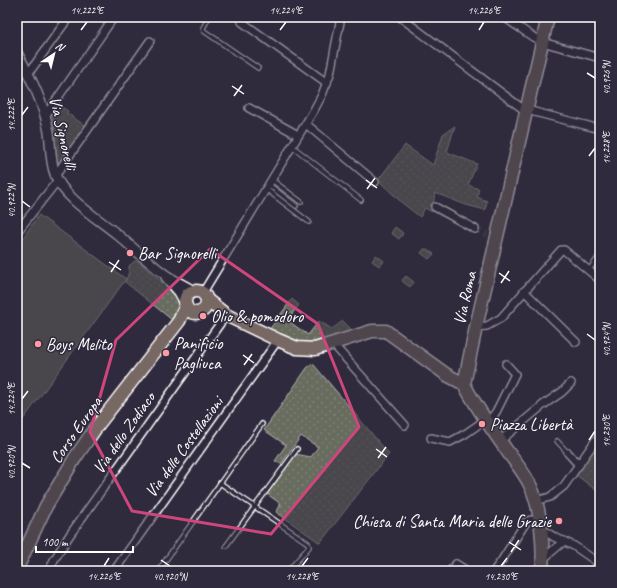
<svg xmlns="http://www.w3.org/2000/svg" width="617" height="588" font-family="Caveat,sans-serif">
	<style>
		.grass { fill: url(#grass-dots); stroke: #b3b6af }
		.pitch { fill: #676c5f; stroke: #b3b6af }
		.lines { fill: none; stroke-linecap: round; stroke-linejoin: round }
		.minor-tunnel { stroke: #443f50; stroke-width: 7; stroke-dasharray: 7 3.5; stroke-linecap: butt }
		.service-casing { stroke: #fff; stroke-width: 6 }
		.minor-casing { stroke: #fff; stroke-width: 10 }
		.tertiary-casing { stroke: #fff; stroke-width: 12 }
		.primary-casing { stroke: #fff; stroke-width: 15 }
		.service { stroke: #2f2a3d; stroke-width: 3.5 }
		.minor { stroke: #2f2a3d; stroke-width: 7 }
		.tertiary { stroke: #2f2a3d; stroke-width: 9 }
		.primary { stroke: #776864; stroke-width: 12 }
		.marked { fill: none; stroke: #ce467c; stroke-width: 3; stroke-linejoin: round }
		.ticks { fill: none; stroke: #fff; stroke-width: 1.5 }
		.poi-dot { fill: #ff9aa2; stroke: #2f2a3d; stroke-width: 1.5 }
		.labels { text-anchor: middle; dominant-baseline: central; stroke-width: 3; stroke-linejoin: round; paint-order: stroke }
		.street-label { font-size: 17px; fill: #fff; stroke: #2f2a3d }
		.poi-label { font-size: 17px; fill: #fff; stroke: #2f2a3d; text-anchor: start }
		.neatline { fill: none; stroke: #fff; stroke-width: 1.5 }
		.ticks-label { font-size: 10px; text-anchor: middle; fill: #fff }
	</style>
	<defs>
		<pattern id="grass-dots" width="8" height="8" patternUnits="userSpaceOnUse"><rect width="8" height="8" fill="#676c5f"/><path d="M2 2h.1M6 6h.1" fill="none" stroke="#7e8277" stroke-width="1.8" stroke-linecap="round"/></pattern>
	</defs>
	<rect width="100%" height="100%" fill="#2f2a3d"/>
	<filter id="ink" filterUnits="userSpaceOnUse"><feTurbulence type="fractalNoise" baseFrequency=".025" numOctaves="2"/><feDisplacementMap in="SourceGraphic" scale="8" xChannelSelector="R" yChannelSelector="G"/><feConvolveMatrix kernelMatrix="1 2 1 2 8 2 1 2 1" color-interpolation-filters="sRGB"/></filter>
	<g filter="url(#ink)">
		<g class="grass">
			<path d="M57,104L68,111L67,113L87,127L58,169C54,149 55,130 52,110Z"/>
			<polygon points="455,126 447,152 477,164 468,185 479,189 477,197 487,201 485,210 466,205 435,193 432,212 425,208 420,217 401,202 378,180 405,145 433,165 443,134"/>
			<polygon points="395,227 402,232 403,234 399,239 391,233"/>
			<polygon points="424,249 426,249 434,254 429,259 421,253"/>
			<polygon points="376,255 384,261 381,265 379,266 372,261"/>
			<path d="M136,260C146,269 177,292 180,304C181,311 176,315 172,320L125,282L129,272V266Z"/>
			<polygon points="406,276 414,282 410,287 403,282 402,280"/>
			<path d="M292,299L299,305L287,320L308,335L319,321L332,329L343,321L352,330C335,339 314,350 295,343C286,339 278,334 269,330Z"/>
			<polygon points="311,364 314,365 389,454 320,543 276,512 281,504 267,494 295,454 311,457 318,447 301,436 281,464 275,461 286,445 264,430 307,368"/>
			<polygon points="600,439 600,487 597,491 576,475"/>
		</g>
		<polygon class="pitch" points="39,215 126,279 17,428 17,246"/>
		<g class="lines">
			<polyline class="minor-tunnel" points="475,229 488,235"/>
			<defs>
				<g id="service">
					<polyline points="209,17 203,28 204,31 258,68"/>
					<polyline points="292,146 361,200"/>
					<polyline points="272,180 301,202"/>
					<polyline points="269,185 296,206"/>
					<polyline points="266,189 309,222"/>
					<polyline points="600,200 600,204"/>
					<polyline points="589,270 600,255"/>
					<polyline points="557,441 568,453"/>
					<polyline points="220,483 308,543 309,547 288,571"/>
					<polyline points="226,546 297,449"/>
					<polyline points="158,571 262,424"/>
				</g>
				<g id="minor">
					<polyline points="400,17 523,109 600,129"/>
					<polyline points="504,17 533,37 542,42 600,58"/>
					<polyline points="242,22 327,83"/>
					<polyline points="28,74 69,17"/>
					<polyline points="249,108 298,135"/>
					<polyline points="45,116 114,17"/>
					<polyline points="306,124 375,182"/>
					<polyline points="55,176 150,41"/>
					<polyline points="435,207 475,229"/>
					<polyline points="17,232 58,180"/>
					<polyline points="524,291 576,342"/>
					<polyline points="205,295 205,289 314,110 322,95 330,74 341,17"/>
					<polyline points="476,327 487,326 501,318 561,250 564,250 600,280"/>
					<polyline points="333,344 405,425"/>
					<polyline points="487,423 496,412 515,374 506,364"/>
					<polyline points="431,438 450,442 465,434 485,420"/>
					<polyline points="500,441 543,405 562,392 571,383"/>
					<polyline points="568,453 579,465"/>
					<polyline points="536,501 550,497 564,486 600,434"/>
					<polyline points="540,528 554,537 574,546 600,564"/>
					<polyline points="543,559 564,541"/>
					<polyline points="49,571 54,560 69,536 219,325 226,315 224,314"/>
					<polyline points="114,571 278,340"/>
					<polyline points="450,571 456,564 467,571"/>
					<polyline points="494,571 502,560 526,522 531,520 540,524"/>
				</g>
				<g id="tertiary">
					<path d="M17,53C31,78 44,104 49,132C51,146 50,161 55,174C62,197 100,220 118,235C133,248 147,261 163,273C172,280 184,285 194,291"/>
					<polyline points="166,277 179,292 185,303"/>
				</g>
				<g id="primary">
					<circle cx="196" cy="302" r="11"/>
					<polyline points="207,300 226,315 278,340 297,348 315,349 372,331 386,331 447,375 464,384"/>
					<polyline points="17,568 46,506 75,458 97,426 179,321 186,306"/>
					<path d="M542,571C544,546 541,509 531,487C525,473 514,461 505,448C491,428 476,407 464,384L476,327L548,17"/>
				</g>
			</defs>
			<use href="#service" class="service-casing"/>
			<use href="#minor" class="minor-casing"/>
			<use href="#tertiary" class="tertiary-casing"/>
			<use href="#primary" class="primary-casing"/>
			<use href="#service" class="service"/>
			<use href="#minor" class="minor"/>
			<use href="#tertiary" class="tertiary"/>
			<use href="#primary" class="primary"/>
		</g>
	</g>
	<path d="M0 0H617V588H0ZM210,249L318,324L359,427L271,534L132,511L90,432L116,340Z" fill="#2f2a3d" fill-opacity=".55" fill-rule="evenodd"/>
	<path class="marked" d="M210,249L318,324L359,427L271,534L132,511L90,432L116,340Z"/>
	<path class="ticks" d="M81,30L87,22M280,30L286,22M479,30L484,22M587,73L595,78M232,86L244,94M234,96L242,85M22,115L28,107M589,156L595,148M366,180L377,188M367,189L375,178M22,201L30,207M109,262L121,270M111,272L119,260M499,273L510,281M501,283L509,271M587,334L595,340M243,355L254,363M244,365L252,354M22,399L28,391M589,440L595,431M376,449L387,457M378,458L386,447M22,463L30,468M509,542L521,550M511,552L519,540M161,560L170,566M104,566L109,558M302,566L308,558M501,566L507,558"/>
	<g class="poi-dot">
		<circle cx="130" cy="253" r="4"/>
		<circle cx="203" cy="316" r="4"/>
		<circle cx="38" cy="344" r="4"/>
		<circle cx="166" cy="353" r="4"/>
		<circle cx="482" cy="424" r="4"/>
		<circle cx="559" cy="521" r="4"/>
	</g>
	<g class="labels">
		<g class="street-label">
			<text transform="translate(63 133) rotate(77)">Via Signorelli</text>
			<text transform="translate(465 298) rotate(-77)">Via Roma</text>
			<text transform="translate(76 430) rotate(-55)">Corso Europa</text>
			<text transform="translate(124 433) rotate(-55)">Via dello Zodiaco</text>
			<text transform="translate(184 447) rotate(-54)">Via delle Costellazioni</text>
		</g>
		<g class="poi-label">
			<text x="138" y="253">Bar Signorelli</text>
			<text x="211" y="316">Olio &amp; pomodoro</text>
			<text x="174" y="343">Panificio<tspan x="174" dy="20">Pagliuca</tspan></text>
			<text x="46" y="344">Boys Melito</text>
			<text x="490" y="424">Piazza Libertà</text>
			<text x="551" y="521" text-anchor="end">Chiesa di Santa Maria delle Grazie</text>
		</g>
	</g>
	<rect width="617" height="588" fill="none" stroke="#2f2a3d" stroke-width="44"/>
	<g transform="translate(54 54) rotate(35)" stroke="#2f2a3d" stroke-width="3" paint-order="stroke">
	<path d="M0-3L7 15L0 10L-7 15Z" fill="#ffffff"/>
	<text y="-6" font-size="11" font-weight="bold" text-anchor="middle" fill="#ffffff">N</text>
	</g>
	<path d="M36 546v6h97v-6" fill="none" stroke="#ffffff" stroke-width="2"/>
	<text x="42" y="546" font-size="12" fill="#ffffff" stroke="#2f2a3d" stroke-width="3" paint-order="stroke">100 m</text>
	<rect x="22" y="22" width="573" height="544" class="neatline"/>
	<g class="ticks-label">
		<text x="87" y="14">14.222°E</text>
		<text x="286" y="14">14.224°E</text>
		<text x="484" y="14">14.226°E</text>
		<text transform="translate(606 78) rotate(-90)" y="4">40.926°N</text>
		<text transform="translate(11 115) rotate(-90)" y="4">14.222°E</text>
		<text transform="translate(606 148) rotate(-90)" y="4">14.228°E</text>
		<text transform="translate(11 201) rotate(-90)" y="4">40.922°N</text>
		<text transform="translate(606 340) rotate(-90)" y="4">40.924°N</text>
		<text transform="translate(11 399) rotate(-90)" y="4">14.224°E</text>
		<text transform="translate(606 431) rotate(-90)" y="4">14.230°E</text>
		<text transform="translate(11 463) rotate(-90)" y="4">40.920°N</text>
		<text x="104" y="580">14.226°E</text>
		<text x="170" y="580">40.920°N</text>
		<text x="302" y="580">14.228°E</text>
		<text x="501" y="580">14.230°E</text>
	</g>
</svg>
